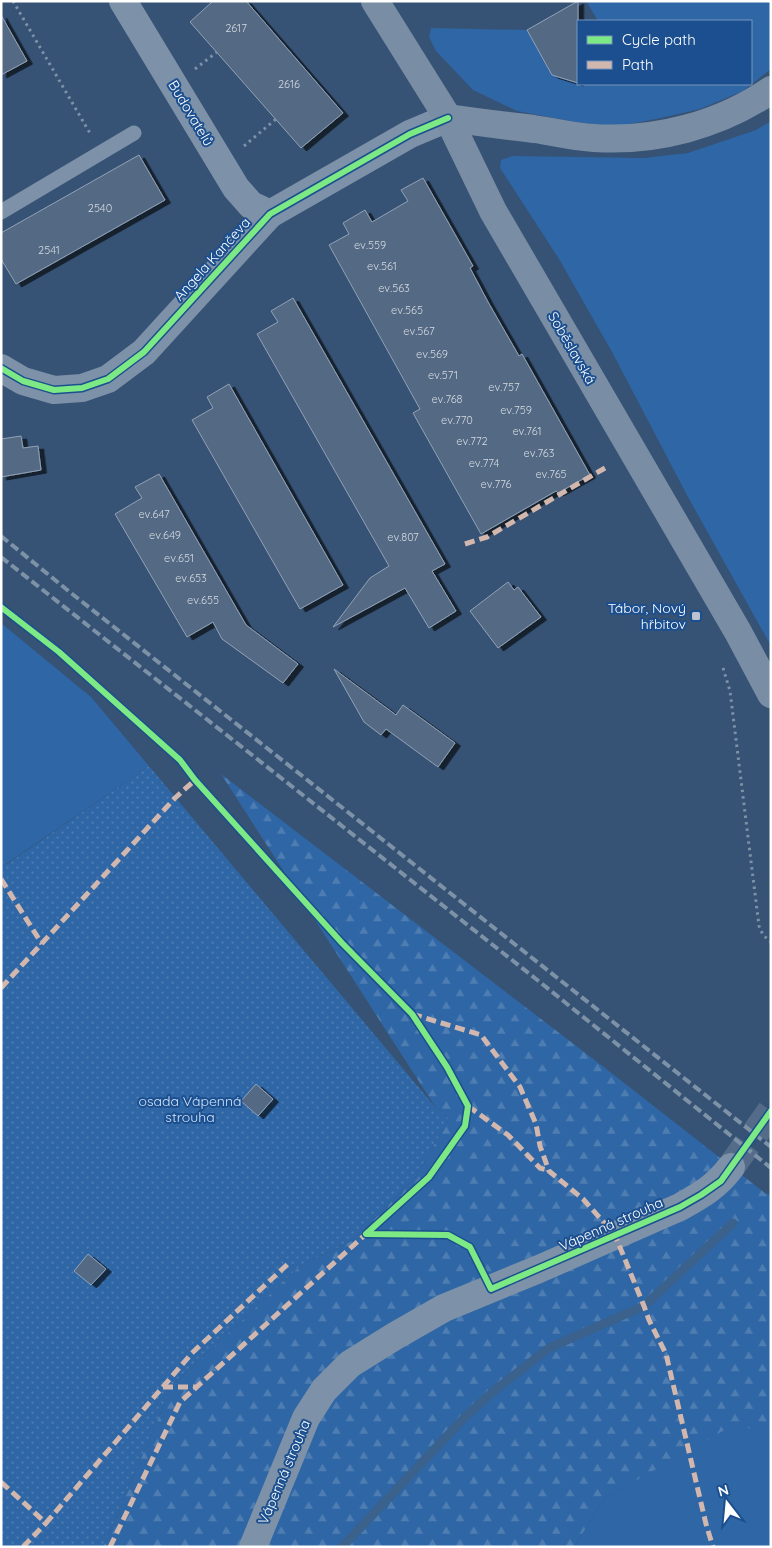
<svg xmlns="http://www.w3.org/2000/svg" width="772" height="1548" font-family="Quicksand,sans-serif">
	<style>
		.grass { fill: #2f66a5 }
		.forest { fill: url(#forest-firs) }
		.park { fill: url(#park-dots) }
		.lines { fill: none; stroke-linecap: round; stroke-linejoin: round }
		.stream { stroke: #3b618d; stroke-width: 9 }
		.building { fill: #526984; stroke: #92a2b6; filter: url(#shadow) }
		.minor-tunnel { stroke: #546c89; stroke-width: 28; stroke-dasharray: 28 14; stroke-linecap: butt }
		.path { stroke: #7d92a8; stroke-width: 3; stroke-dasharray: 2.5 4; stroke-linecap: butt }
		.service { stroke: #7d92a8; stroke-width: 15 }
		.minor { stroke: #7d92a8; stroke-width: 28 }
		.secondary { stroke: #798da4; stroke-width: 28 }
		.rail { stroke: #7e92a7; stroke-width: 4; stroke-dasharray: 9 4; stroke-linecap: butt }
		.quiet { stroke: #d1b7ad; stroke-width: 5; stroke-dasharray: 10 5; stroke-linecap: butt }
		.cycleway-casing { stroke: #1b4f8f; stroke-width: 9 }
		.cycleway { stroke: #7ce984; stroke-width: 6 }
		.poi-dot { fill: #b9c2ce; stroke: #1b4f8f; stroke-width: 2 }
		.labels { text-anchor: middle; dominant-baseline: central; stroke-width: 4; stroke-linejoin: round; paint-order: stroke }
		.number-label { font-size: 11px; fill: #d4dae0 }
		.street-label { font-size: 14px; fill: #fff; stroke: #1b4f8f }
		.poi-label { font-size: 14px; fill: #fff; stroke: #1b4f8f; text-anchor: end }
		.park-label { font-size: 14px; fill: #cfe3fa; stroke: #1b4f8f }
	</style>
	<defs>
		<pattern id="forest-firs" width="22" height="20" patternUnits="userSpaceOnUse" patternTransform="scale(1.25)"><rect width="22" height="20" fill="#2f66a5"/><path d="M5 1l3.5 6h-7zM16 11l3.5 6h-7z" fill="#4e7db2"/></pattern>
		<pattern id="park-dots" width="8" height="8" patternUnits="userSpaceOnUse" patternTransform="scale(1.25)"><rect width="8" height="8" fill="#2f66a5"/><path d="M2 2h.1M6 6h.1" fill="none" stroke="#4e7db2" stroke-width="1.8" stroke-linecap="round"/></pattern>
		<filter id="shadow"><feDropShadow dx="5.5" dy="3" stdDeviation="0" flood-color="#0009"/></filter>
	</defs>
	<rect width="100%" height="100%" fill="#365274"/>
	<g class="grass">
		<polygon points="586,1 771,1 771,69 743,91 700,109 661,118 620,126 581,123 517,111 473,90 436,51 429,37 431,28 527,30 552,75 572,81 578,78 578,84 751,84 751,21 598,21"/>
		<polygon points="771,121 771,646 688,497 612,352 559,259 500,168 501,160 512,156 644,158 688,153 756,130"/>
		<polygon points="1,623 91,697 149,766 6,864 1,856"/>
		<polygon points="735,1423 771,1435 771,1547 574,1547 604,1499"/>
	</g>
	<polygon class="forest" points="221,774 605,1068 765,1193 771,1195 771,1435 735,1424 604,1499 574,1547 103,1547 172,1386 301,1265 354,1240 416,1176 449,1119 436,1108"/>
	<polygon class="park" points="149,766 436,1108 449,1119 416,1176 354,1240 301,1265 172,1386 103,1547 1,1547 1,856 7,864"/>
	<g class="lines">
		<polyline class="stream" points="342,1547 464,1418 495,1390 549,1348 644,1306 733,1223"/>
	</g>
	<g class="building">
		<polygon points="213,1 246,1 343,113 301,148 190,22"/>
		<polygon points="578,1 578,83 552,75 527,30"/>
		<polygon points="1,15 27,61 1,75"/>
		<polygon points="139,155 165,200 16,284 1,259 1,233"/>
		<polygon points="423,178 473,266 470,268 488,302 519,356 522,354 590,475 558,493 556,491 481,534 413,413 420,409 329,245 349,234 343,223 365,210 372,222 408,201 401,190"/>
		<polygon points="293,298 445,564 432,571 456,611 429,628 405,588 333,627 370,578 389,566 257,334 278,322 271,311"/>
		<polygon points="229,384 343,585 300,609 192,420 213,408 207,397"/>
		<polygon points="21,436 23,448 38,446 41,470 1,477 1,439"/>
		<polygon points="159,474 246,625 298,664 283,683 222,639 213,622 187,637 115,514 142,498 135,487"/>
		<polygon points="508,582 514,590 518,587 541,617 498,648 470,611"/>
		<polygon points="334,669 396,715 403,705 455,743 438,767 386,729 381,735 364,722"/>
		<polygon points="256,1084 273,1099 258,1116 241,1101"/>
		<polygon points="88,1254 106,1269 91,1285 74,1271"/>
	</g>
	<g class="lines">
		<polyline class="minor-tunnel" points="731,1167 771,1111"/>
		<g class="path">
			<polyline points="13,1 91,135"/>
			<polyline points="195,69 217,52"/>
			<polyline points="244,146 276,119"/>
			<polyline points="723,668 730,691 759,926 763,935 771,942"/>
		</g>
		<polyline class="service" points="1,212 134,133"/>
		<g class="minor">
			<polyline points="123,1 236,188 251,205 270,214"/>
			<polyline points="1,368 23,381 54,390 82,388 108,379 144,352 270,214 410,134 448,118"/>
			<path d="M253,1547L306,1418L324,1390L350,1364L395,1336L444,1308L539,1269L680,1207C701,1195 716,1187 731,1167"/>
		</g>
		<g class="secondary">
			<polyline points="375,1 448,118 493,211 738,632 771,694"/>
			<path d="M448,118C477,122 506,126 534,129C555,132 574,137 594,138C656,142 720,125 771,90"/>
		</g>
		<g class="rail">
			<polyline points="1,536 71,593 771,1147"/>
			<polyline points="1,557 536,979 771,1168"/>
		</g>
		<g class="quiet">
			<polyline points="465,544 487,537 605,468"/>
			<polyline points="1,879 42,944"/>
			<polyline points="1,988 175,798 195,780"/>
			<polyline points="412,1014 481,1035 520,1087 536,1124 540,1146 549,1171 583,1199 615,1235 644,1306 649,1320 666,1354 706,1524 713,1547"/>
			<polyline points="468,1106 508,1135 540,1168 549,1171"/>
			<polyline points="163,1387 196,1387"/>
			<polyline points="1,1482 46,1523 192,1353 290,1262"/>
			<polyline points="23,1547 46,1523"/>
			<polyline points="110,1547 180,1402 366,1234"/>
		</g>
		<defs>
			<g id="cycleway">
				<polyline points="1,368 23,381 54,390 82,388 108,379 144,352 270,214 410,134 448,118"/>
				<polyline points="1,607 59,652 180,760 195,780 342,943 412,1014 447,1067 468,1106 465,1126 429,1177 366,1234 448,1235 470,1247 491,1289 680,1207 701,1195 721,1181 771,1111"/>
			</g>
		</defs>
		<use href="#cycleway" class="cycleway-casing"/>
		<use href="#cycleway" class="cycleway"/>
	</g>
	<rect class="poi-dot" x="691" y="611" width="10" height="10" rx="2.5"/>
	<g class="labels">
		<g class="number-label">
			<text x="236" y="28">2617</text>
			<text x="289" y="84">2616</text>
			<text x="100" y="208">2540</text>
			<text x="370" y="245">ev.559</text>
			<text x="49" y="250">2541</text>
			<text x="382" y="266">ev.561</text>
			<text x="394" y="288">ev.563</text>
			<text x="407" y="310">ev.565</text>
			<text x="419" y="331">ev.567</text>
			<text x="432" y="354">ev.569</text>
			<text x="443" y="375">ev.571</text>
			<text x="504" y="387">ev.757</text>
			<text x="447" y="399">ev.768</text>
			<text x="516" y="410">ev.759</text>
			<text x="457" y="420">ev.770</text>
			<text x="527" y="431">ev.761</text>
			<text x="472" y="441">ev.772</text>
			<text x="539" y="453">ev.763</text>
			<text x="484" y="463">ev.774</text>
			<text x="551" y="474">ev.765</text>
			<text x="496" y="484">ev.776</text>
			<text x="154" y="514">ev.647</text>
			<text x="165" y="535">ev.649</text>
			<text x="403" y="537">ev.807</text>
			<text x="179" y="558">ev.651</text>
			<text x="191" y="578">ev.653</text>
			<text x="203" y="600">ev.655</text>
		</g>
		<g class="street-label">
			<text transform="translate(191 113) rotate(59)">Budovatelů</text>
			<text transform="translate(212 259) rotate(-48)">Angela Kančeva</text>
			<text transform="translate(572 348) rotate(60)">Soběslavská</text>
			<text transform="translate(611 1224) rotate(-24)">Vápenná strouha</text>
			<text transform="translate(284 1472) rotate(-67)">Vápenná strouha</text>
		</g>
		<g class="poi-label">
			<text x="686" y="608">Tábor, Nový<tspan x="686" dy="16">hřbitov</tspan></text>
		</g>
		<g class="park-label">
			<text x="190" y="1101">osada Vápenná<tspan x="190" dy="16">strouha</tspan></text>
		</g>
	</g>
	<rect width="772" height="1548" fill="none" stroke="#ffffff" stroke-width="5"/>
	<rect x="577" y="20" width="175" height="65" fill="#1b4f8f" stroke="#7695bc"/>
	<rect x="587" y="36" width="25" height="8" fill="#7ce984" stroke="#7695bc"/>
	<text x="622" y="45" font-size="15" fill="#ffffff">Cycle path</text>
	<rect x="587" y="61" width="25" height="8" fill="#d1b7ad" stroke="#7695bc"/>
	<text x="622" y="70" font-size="15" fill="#ffffff">Path</text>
	<g transform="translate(727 1503) rotate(344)" stroke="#1b4f8f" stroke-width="4" paint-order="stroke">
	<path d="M0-4L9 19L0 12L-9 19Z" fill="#ffffff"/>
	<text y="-8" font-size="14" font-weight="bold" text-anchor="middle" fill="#ffffff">N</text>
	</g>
</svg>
